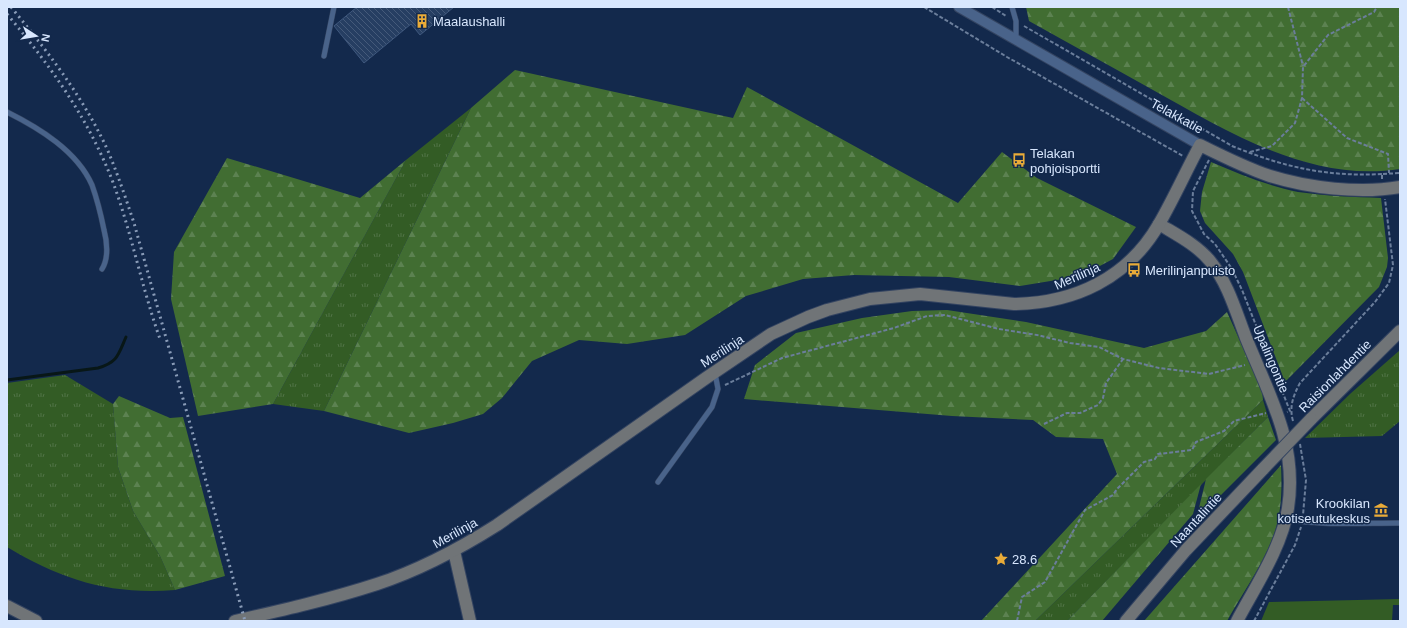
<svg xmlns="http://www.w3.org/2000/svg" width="1407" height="628" font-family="Helvetica,sans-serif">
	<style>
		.grass { fill: url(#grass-tufts) }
		.forest { fill: url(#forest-firs) }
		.park { fill: #335c25 }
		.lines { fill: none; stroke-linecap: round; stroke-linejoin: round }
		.stream { stroke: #081717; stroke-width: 3 }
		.building { fill: url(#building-back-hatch); stroke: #3f587e }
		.lane-casing { stroke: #344461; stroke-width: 6 }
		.street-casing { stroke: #344461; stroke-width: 12 }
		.secondary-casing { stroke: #344461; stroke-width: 14 }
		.path { stroke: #6b7e9b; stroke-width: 2; stroke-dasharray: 4 2; stroke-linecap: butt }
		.lane { stroke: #49638a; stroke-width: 5 }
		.street { stroke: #49638a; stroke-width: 10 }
		.secondary { stroke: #707477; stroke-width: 12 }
		.rail { stroke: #8a9cb8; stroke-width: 3; stroke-dasharray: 2 4; stroke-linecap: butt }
		.secondary-bridge-casing { stroke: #344461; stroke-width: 14; stroke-linecap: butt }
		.secondary-bridge { stroke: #707477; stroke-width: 12 }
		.labels { text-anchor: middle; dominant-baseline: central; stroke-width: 3; stroke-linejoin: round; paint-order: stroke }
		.poi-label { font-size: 13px; fill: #d8e7fe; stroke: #13294c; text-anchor: start }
		.street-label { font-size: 13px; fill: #d8e7fe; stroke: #13294c }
	</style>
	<defs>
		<pattern id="grass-tufts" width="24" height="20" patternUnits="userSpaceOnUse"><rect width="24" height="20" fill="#335c25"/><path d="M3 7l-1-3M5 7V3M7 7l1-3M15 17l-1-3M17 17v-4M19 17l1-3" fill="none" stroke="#507346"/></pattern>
		<pattern id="forest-firs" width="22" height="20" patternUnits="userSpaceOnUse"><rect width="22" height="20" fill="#416d32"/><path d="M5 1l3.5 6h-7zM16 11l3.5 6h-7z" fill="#5c8251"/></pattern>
		<pattern id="building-back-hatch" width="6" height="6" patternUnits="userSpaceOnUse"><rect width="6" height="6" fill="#263e62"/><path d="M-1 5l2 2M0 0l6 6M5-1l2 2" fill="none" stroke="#455a7a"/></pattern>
	</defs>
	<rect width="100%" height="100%" fill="#13294c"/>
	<g class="grass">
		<polygon points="471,108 324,411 273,404 406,160"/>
		<polygon points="1400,350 1400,421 1382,436 1305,438 1350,394"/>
		<path d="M65,375L113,404L118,467L133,511L160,556L175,590C110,595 62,580 7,547V383Z"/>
		<polygon points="1263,400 1268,417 1067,621 1035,621"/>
	</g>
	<g class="forest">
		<path d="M1026,7H1400V169C1311,183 1228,132 1153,90C1112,67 1070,44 1029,21Z"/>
		<polygon points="515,70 733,118 747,87 958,203 1002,152 1037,178 1136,227 1113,259 1081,276 1020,286 949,277 854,275 803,279 746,296 685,335 627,344 579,340 532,361 502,398 483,414 453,423 409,433 324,411 471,108"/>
		<polygon points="227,158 360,198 406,160 273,404 198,416 171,299 174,252"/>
		<path d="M1211,162C1239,174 1268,186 1298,192C1326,196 1354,197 1381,198L1388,258L1387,267L1379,287L1285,382L1243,272L1233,254L1205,223L1200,211L1202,192Z"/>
		<polygon points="947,310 1026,322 1144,348 1206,331 1227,312 1262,390 1263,400 1035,621 981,621 1117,474 1103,439 1056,437 1033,420 952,416 744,399 755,365 796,333 862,318 912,311"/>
		<polygon points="119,396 170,418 183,417 225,576 175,590 160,556 133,511 118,467 113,404"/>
		<polygon points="1268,417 1276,440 1200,516 1197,516 1206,479"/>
		<path d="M1281,465C1282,487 1282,509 1275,531C1266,560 1242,594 1227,621H1144Z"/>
		<polygon points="1201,484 1193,514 1102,621 1067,621"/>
	</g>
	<polygon class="park" points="1400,599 1400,605 1393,605 1392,621 1261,621 1269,602"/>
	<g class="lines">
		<path class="stream" d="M7,380L98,368C118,362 118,355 126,337"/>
	</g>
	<polygon class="building" points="357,7 454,7 420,35 411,24 364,63 334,26"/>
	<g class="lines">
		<defs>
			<g id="lane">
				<polyline points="1012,7 1016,21 1016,39"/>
				<polyline points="324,56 334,7"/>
				<path d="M7,112C39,128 77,151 92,185C97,199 101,215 104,230C107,241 109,258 102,269"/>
				<polyline points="658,482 712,407 718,389 715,373"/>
				<path d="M1286,519C1324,526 1362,523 1400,523"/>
			</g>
			<polyline id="street" points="959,7 1200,145"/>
			<g id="secondary">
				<path d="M1159,224C1177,235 1197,245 1210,261C1228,283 1236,312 1246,338C1269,395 1298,444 1288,508C1282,547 1255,587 1237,621"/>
				<polyline points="1311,419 1400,331"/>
				<polyline points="454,551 470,621"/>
				<polyline points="7,606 36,621"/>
				<path d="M235,621C283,610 331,599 377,584C420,570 459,549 497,525L706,378L771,334L808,317L827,310L870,299L920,294L1014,304C1075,303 1128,278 1159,224C1174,198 1186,171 1200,145C1222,156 1246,168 1270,176C1308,188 1360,194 1400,187"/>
				<polyline points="1126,621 1186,550 1263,469"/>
			</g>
		</defs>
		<use href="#lane" class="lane-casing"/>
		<use href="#street" class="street-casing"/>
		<use href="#secondary" class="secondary-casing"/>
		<g class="path">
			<polyline points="924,7 1007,57 1183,156"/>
			<polyline points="992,7 1006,16"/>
			<polyline points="1288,7 1303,66"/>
			<path d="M1024,26L1232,146C1284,167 1326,177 1382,174"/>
			<polyline points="1302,98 1347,138 1388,154 1389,173"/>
			<polyline points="1250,152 1272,146 1295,123 1302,98 1303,67 1328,35 1374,12 1377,7"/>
			<polyline points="1209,160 1193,191 1192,211 1204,234 1215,244 1232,269 1242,290 1290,411 1287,412"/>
			<polyline points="1382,179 1382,174 1400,173"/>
			<polyline points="725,385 782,358 894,328 927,316 945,315 999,329 1037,335 1070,343 1099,347 1123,359 1159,368 1209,374 1245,365"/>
			<path d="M1293,421C1289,407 1293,396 1300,383L1375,302L1389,283L1393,265L1385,199"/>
			<polyline points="1044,424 1067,413 1080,413 1098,405 1103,398 1106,383 1123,359"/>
			<polyline points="1300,444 1306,480 1303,515"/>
			<polyline points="1017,621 1022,597 1045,582 1085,510 1113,495 1117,489 1144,462 1155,459 1158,454 1192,450 1196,442 1224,431 1234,421 1266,413"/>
			<polyline points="1254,621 1295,545 1301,527"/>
		</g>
		<use href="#lane" class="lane"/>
		<use href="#street" class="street"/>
		<use href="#secondary" class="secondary"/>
		<g class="rail">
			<path d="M11,7C48,52 84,98 108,151C118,175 126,199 134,223L245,621"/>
			<path d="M7,14C52,68 89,119 114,185C132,235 142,288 160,339"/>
		</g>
		<defs>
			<polyline id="secondary-bridge" points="1263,469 1311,419"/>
		</defs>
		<use href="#secondary-bridge" class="secondary-bridge-casing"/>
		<use href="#secondary-bridge" class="secondary-bridge"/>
	</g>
	<defs>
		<symbol id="building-bare" viewBox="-9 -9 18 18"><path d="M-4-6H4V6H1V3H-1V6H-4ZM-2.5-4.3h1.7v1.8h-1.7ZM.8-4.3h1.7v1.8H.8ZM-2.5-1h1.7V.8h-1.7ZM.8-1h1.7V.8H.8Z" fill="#e9ab38" stroke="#13294c" stroke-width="2.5" paint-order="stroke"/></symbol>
		<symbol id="bus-bare" viewBox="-9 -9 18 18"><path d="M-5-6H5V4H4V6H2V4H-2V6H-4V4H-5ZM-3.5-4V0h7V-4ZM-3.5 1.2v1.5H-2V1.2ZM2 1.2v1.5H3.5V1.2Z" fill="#e9ab38" stroke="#13294c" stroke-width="2.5" paint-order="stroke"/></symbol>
		<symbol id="museum-bare" viewBox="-9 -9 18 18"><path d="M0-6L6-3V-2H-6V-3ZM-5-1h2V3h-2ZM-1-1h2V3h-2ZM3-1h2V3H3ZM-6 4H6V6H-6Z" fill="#e9ab38" stroke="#13294c" stroke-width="2.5" paint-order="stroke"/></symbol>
		<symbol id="sight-bare" viewBox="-9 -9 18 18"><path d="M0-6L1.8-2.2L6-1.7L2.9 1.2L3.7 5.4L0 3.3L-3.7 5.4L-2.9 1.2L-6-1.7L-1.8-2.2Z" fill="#e9ab38" stroke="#13294c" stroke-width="2.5" paint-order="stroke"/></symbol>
	</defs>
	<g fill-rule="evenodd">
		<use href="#building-bare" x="412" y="11" width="20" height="20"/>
		<use href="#bus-bare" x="1009" y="150" width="20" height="20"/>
		<use href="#bus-bare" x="1124" y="260" width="20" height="20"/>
		<use href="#museum-bare" x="1371" y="500" width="20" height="20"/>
		<use href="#sight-bare" x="991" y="549" width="20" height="20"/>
	</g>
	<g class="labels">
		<g class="poi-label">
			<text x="433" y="21">Maalaushalli</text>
			<text x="1030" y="153">Telakan<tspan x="1030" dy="15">pohjoisportti</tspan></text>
			<text x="1145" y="270">Merilinjanpuisto</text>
			<text x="1370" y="503" text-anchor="end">Krookilan<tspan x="1370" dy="15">kotiseutukeskus</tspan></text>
			<text x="1012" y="559">28.6</text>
		</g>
		<g class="street-label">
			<text transform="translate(1177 116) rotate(29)">Telakkatie</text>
			<text transform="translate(1077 276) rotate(-24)">Merilinja</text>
			<text transform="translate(722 351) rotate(-33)">Merilinja</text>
			<text transform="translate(1271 359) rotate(67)">Upalingontie</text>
			<text transform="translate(1335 376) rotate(-45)">Raisionlahdentie</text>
			<text transform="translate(1196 520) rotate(-47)">Naantalintie</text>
			<text transform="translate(455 533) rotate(-29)">Merilinja</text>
		</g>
	</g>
	<rect width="1407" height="628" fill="none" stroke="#d8e7fe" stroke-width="16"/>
	<g transform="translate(36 36) rotate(102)" stroke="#13294c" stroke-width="3" paint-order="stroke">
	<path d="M0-3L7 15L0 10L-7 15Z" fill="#d8e7fe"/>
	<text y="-6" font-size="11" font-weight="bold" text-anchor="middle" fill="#d8e7fe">N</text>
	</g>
</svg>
